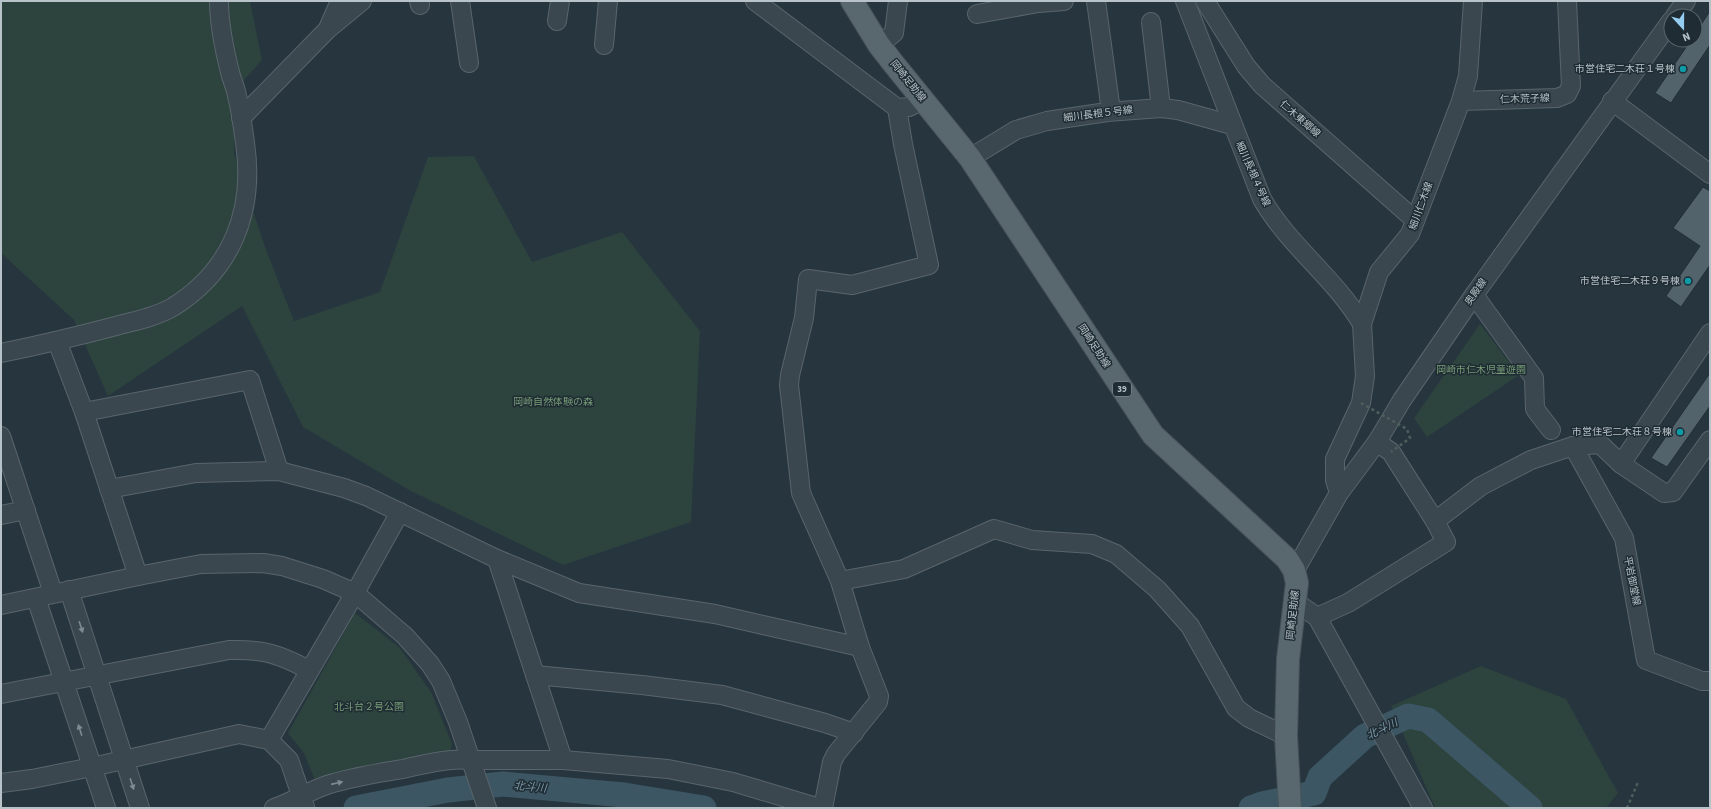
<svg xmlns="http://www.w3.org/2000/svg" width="1711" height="809" font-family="'Source Sans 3','Noto Sans JP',sans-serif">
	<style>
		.green { fill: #2c433e }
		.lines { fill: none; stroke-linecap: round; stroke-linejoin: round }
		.river { stroke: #3c5663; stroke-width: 25 }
		.building { fill: #53636b; stroke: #222e35 }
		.minor-casing { stroke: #59656c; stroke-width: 20 }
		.major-casing { stroke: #47535a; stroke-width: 24 }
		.path { stroke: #4b605d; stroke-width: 2.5; stroke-dasharray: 3 3; stroke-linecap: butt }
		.minor { stroke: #3b474e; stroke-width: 18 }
		.major { stroke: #59676e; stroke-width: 22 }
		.path-bridge { stroke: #4b605d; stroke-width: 2.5; stroke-dasharray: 3 3; stroke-linecap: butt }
		.oneway { fill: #7f8b92 }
		.culture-dot { fill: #0f9aa8; stroke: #202c33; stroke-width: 1.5 }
		.labels { text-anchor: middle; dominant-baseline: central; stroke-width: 3; stroke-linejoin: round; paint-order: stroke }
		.shield { fill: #202c33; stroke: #8a959c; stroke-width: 1 }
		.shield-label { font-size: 9px; font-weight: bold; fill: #b7c2c9 }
		.poi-label { font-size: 10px; fill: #b7c2c9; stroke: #202c33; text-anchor: end }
		.street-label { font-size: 10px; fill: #b7c2c9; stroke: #202c33 }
		.park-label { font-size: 10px; fill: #779d77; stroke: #202c33 }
		.water-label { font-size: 11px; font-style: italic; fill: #7a99aa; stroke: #202c33 }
	</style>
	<rect width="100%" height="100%" fill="#27363e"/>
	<g class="green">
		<polygon points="1,1 250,1 262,60 235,90 234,153 265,247 294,321 380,292 428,157 474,156 532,262 622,232 700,331 691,522 563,565 409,490 303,427 242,306 108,396 74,320 1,253"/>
		<polygon points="1480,324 1519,375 1427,437 1414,418"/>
		<polygon points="355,613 399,647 431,692 452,744 450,752 315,780 304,753 288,733"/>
		<polygon points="1481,666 1566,699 1618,793 1606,808 1435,808 1391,706"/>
	</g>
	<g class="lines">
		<g class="river">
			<polyline points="356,808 448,790 503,784 624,795 704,808"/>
			<polyline points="1251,808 1262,804 1314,793 1320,777 1365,736 1408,716 1428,720 1530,808"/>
		</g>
	</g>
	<g class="building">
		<polygon points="1710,11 1710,45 1671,103 1655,93 1691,40 1695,40 1695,34"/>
		<polygon points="1703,187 1710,191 1710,265 1681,307 1666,296 1700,246 1673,228"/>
		<polygon points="1710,373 1710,406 1667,467 1651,458"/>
	</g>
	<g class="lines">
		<defs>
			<g id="minor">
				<polyline points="419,1 420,5"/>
				<polyline points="460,1 469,63"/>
				<polyline points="755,1 897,108 909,107 923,100"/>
				<polyline points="1096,1 1111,111"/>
				<path d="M1185,1L1262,199C1289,246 1335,278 1362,324"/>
				<polyline points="1205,1 1246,66 1262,85 1415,220"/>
				<polyline points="977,14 1038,3 1064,1"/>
				<polyline points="1675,16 1686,1"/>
				<polyline points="557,21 560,1"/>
				<polyline points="1151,22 1161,108"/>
				<polyline points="329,26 340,1"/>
				<polyline points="604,45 608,1"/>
				<polyline points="879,45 894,33 898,1"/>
				<polyline points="1461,101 1557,98 1567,94 1571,86 1567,1"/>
				<polyline points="1612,101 1710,174"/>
				<polyline points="241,118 328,29 362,1"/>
				<polyline points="970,158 1016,130 1047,121 1107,112 1161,108 1178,110 1232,125"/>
				<polyline points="1474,295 1534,378 1535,409 1551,430"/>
				<polyline points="57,341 84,412 138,576"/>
				<path d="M1,353C40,345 78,336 116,326C134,321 156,317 173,307C232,270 255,211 245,143C243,128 241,111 237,96C236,89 233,82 231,76C225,53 219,24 219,1"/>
				<polyline points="84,412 250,380 279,471"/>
				<polyline points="1,436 53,593"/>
				<polyline points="1573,446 1624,538 1646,660 1702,681 1710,681"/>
				<polyline points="1621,464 1710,333"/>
				<polyline points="109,489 196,473 279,471 344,488 366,496 497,559 579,593 715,614 860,647"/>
				<polyline points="1339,493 1335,480 1335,459 1361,403 1365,376 1362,324 1379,272 1410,234 1461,101 1468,76 1473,1"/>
				<polyline points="1,515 26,510"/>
				<polyline points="1435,521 1481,486 1531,460 1573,446 1600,444 1621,464 1664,493 1673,492 1710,440"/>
				<polyline points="497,559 563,760"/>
				<polyline points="1294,572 1339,493 1377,442 1402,400 1474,295 1671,21"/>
				<polyline points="840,581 904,569 994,529 1032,540 1092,544 1116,554 1157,589 1190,626 1236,708 1249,718 1286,736"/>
				<polyline points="69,590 140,808"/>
				<polyline points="36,598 106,808"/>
				<polyline points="1294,601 1317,617 1423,808"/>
				<polyline points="1,605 138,576 201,564 263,563 282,566 323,579 355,593 405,636 430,664 441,681 458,722 487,808"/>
				<polyline points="1317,617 1348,603 1446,542 1435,521 1391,452 1377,442"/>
				<polyline points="535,675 642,685 722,695 825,723 854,733"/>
				<path d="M1,694L229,650C263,649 279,654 309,670"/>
				<polyline points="269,740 355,593 400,512"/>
				<polyline points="1,783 32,779 92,767 239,734 269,740 289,760 305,807"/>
				<path d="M274,808C292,802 309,791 327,785C352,777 378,773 403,769C425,764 447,758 470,760H563L668,769L733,782L820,808"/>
				<polyline points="823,808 832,762 836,754 878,702 879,696 860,647 840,581 801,493 789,385 790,375 804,318 808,279 852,285 929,265 903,144 897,108"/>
			</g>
			<polyline id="major" points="852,1 879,45 893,63 970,158 1153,435 1287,559 1294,570 1297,583 1288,659 1286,736 1290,808"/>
		</defs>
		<use href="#minor" class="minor-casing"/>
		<use href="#major" class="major-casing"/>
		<polyline class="path" points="1627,808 1638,782"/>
		<use href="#minor" class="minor"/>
		<use href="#major" class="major"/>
		<polyline class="path-bridge" points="1361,403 1407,429 1410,438 1391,452"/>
	</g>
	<defs><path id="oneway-solid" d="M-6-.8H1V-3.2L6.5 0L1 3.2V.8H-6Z"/></defs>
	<g class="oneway">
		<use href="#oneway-solid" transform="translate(81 627) rotate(72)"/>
		<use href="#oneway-solid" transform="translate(80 730) rotate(-108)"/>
		<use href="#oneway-solid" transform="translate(337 783) rotate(-13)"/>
		<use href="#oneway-solid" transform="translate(132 784) rotate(72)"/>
	</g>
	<g class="culture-dot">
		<circle cx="1683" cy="69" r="4"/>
		<circle cx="1688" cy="281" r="4"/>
		<circle cx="1680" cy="432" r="4"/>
	</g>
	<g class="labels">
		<rect class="shield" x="1113" y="382" width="18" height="14" rx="3"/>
		<g class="shield-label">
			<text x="1122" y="389">39</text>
		</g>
		<g class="poi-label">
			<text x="1675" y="69">市営住宅二木荘１号棟</text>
			<text x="1680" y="281">市営住宅二木荘９号棟</text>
			<text x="1672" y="432">市営住宅二木荘８号棟</text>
		</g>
		<g class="street-label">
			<text transform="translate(908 81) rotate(51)">岡崎足助線</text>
			<text transform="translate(1525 99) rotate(-2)">仁木荒子線</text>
			<text transform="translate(1098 114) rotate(-7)">細川長根５号線</text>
			<text transform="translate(1300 119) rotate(41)">仁木東郷線</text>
			<text transform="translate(1253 174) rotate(66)">細川長根４号線</text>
			<text transform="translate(1421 206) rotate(-70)">細川仁木線</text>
			<text transform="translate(1476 292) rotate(-55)">奥殿線</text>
			<text transform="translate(1094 346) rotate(57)">岡崎足助線</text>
			<text transform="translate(1632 581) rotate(79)">平岩御堂線</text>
			<text transform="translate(1293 615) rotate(-84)">岡崎足助線</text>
		</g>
		<g class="park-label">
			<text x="1481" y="370">岡崎市仁木児童遊園</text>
			<text x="553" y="402">岡崎自然体験の森</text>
			<text x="369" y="707">北斗台２号公園</text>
		</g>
		<g class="water-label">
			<text transform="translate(1382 729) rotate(-26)">北斗川</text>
			<text transform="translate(530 787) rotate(5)">北斗川</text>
		</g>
	</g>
	<rect width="1711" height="809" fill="none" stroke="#b7c2c9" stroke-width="4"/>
	<g transform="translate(1683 28) rotate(159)"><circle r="19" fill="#202c33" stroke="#5c686f"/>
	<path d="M0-3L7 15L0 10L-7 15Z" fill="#95cdf0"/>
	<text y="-6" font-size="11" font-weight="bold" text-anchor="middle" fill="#b7c2c9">N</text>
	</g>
</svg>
